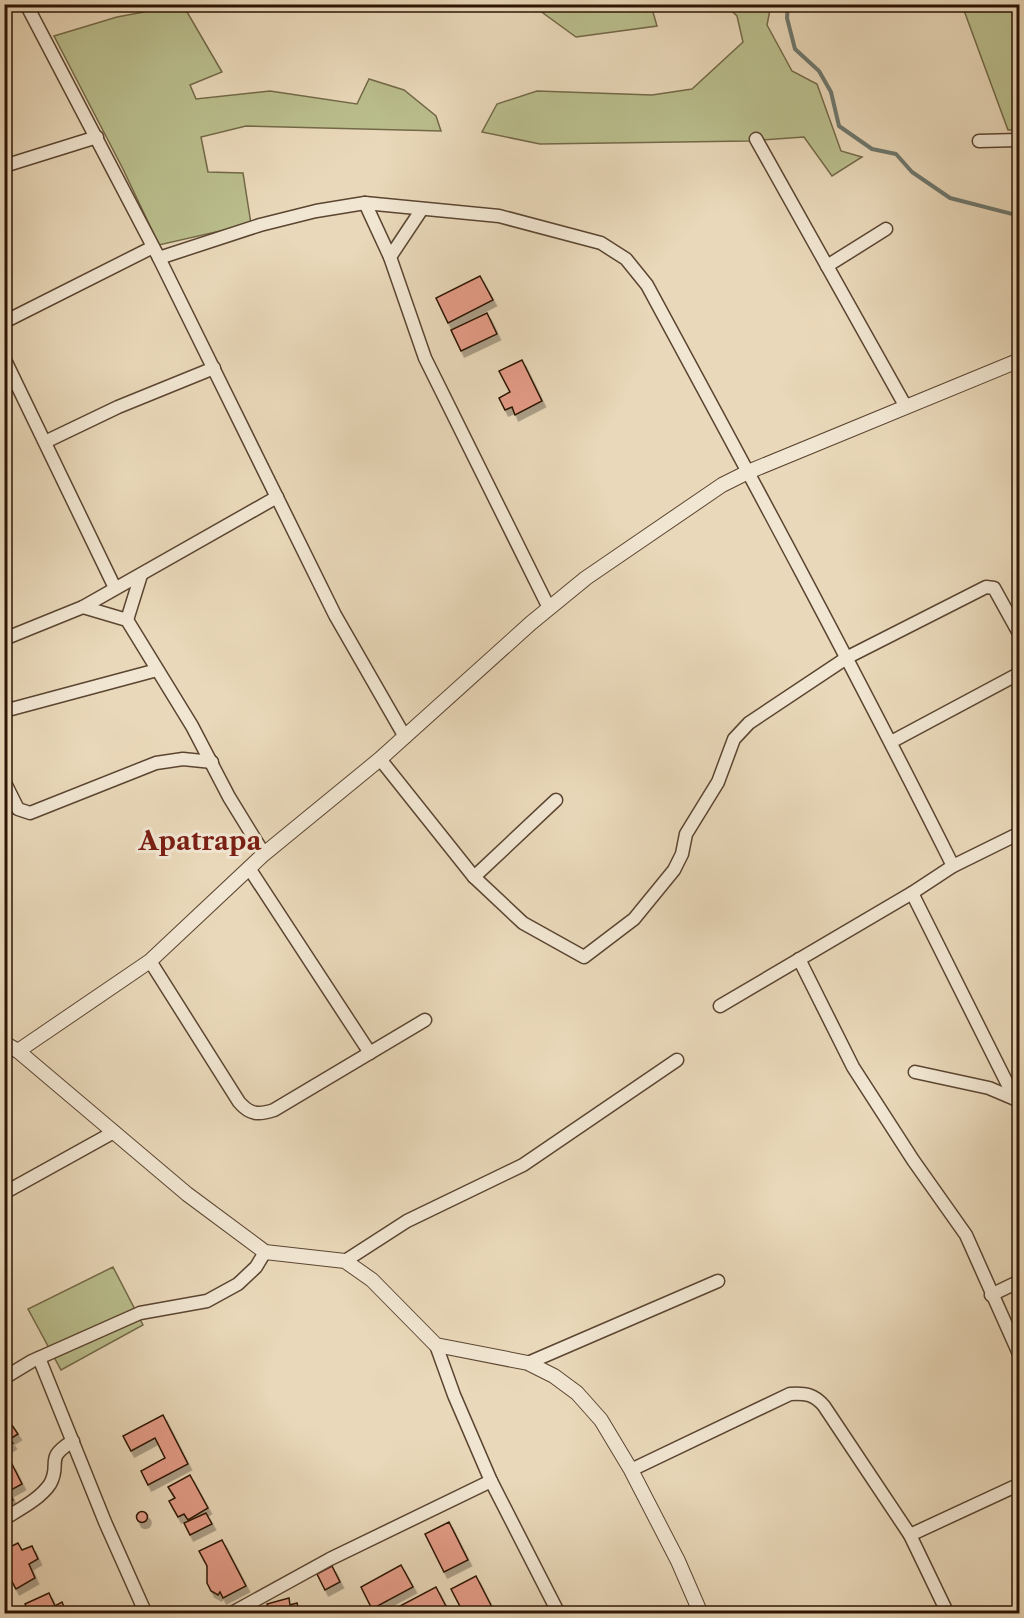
<svg xmlns="http://www.w3.org/2000/svg" width="1024" height="1618" font-family="'Libre Caslon Text',serif">
	<style>
		.green { fill: #babe8d; stroke: #736948; stroke-width: 1.5 }
		.lines { fill: none; stroke-linecap: round; stroke-linejoin: round }
		.stream { stroke: #6d776e; stroke-width: 4 }
		.building { fill: #e59c88; stroke: #2c1404; stroke-width: 1.5; filter: url(#shadow) }
		.minor-casing { stroke: #5b4531; stroke-width: 15 }
		.tertiary-casing { stroke: #5b4531; stroke-width: 16 }
		.minor { stroke: #f1e6d2; stroke-width: 12 }
		.tertiary { stroke: #f1e6d2; stroke-width: 14 }
		.labels { text-anchor: middle; dominant-baseline: central; stroke-width: 6; stroke-linejoin: round; paint-order: stroke }
		.district-label { font-size: 26px; font-weight: bold; fill: #7a1f14; stroke: #f1e6d2 }
	</style>
	<defs>
		<filter id="shadow"><feDropShadow dx="3.5" dy="6" stdDeviation="0" flood-color="#0004"/></filter>
	</defs>
	<rect width="100%" height="100%" fill="#e9d8b9"/>
	<filter id="stains"><feTurbulence type="fractalNoise" baseFrequency=".00333" numOctaves="4"/><feColorMatrix values="0 0 0 0 .2 0 0 0 0 .09 0 0 0 0 .02 0 0 0 .5 -.17"/></filter>
	<radialGradient id="worn" r=".72"><stop offset=".6" stop-color="#630" stop-opacity="0"/><stop offset="1" stop-color="#630" stop-opacity=".3"/></radialGradient>
	<g class="green">
		<polygon points="141,5 183,5 222,72 190,85 196,99 270,91 357,104 369,79 404,90 436,116 441,131 246,126 201,137 208,172 243,173 251,224 159,245 123,169 54,36 117,17 144,12"/>
		<polygon points="532,5 651,5 657,26 576,37"/>
		<polygon points="725,5 771,5 767,25 792,71 817,84 841,151 862,157 832,176 804,137 749,141 540,144 482,132 497,104 537,91 652,95 692,89 743,42 737,16"/>
		<polygon points="962,5 1019,5 1019,130 1008,130"/>
		<polygon points="113,1267 143,1325 61,1370 28,1309"/>
	</g>
	<g class="lines">
		<polyline class="stream" points="788,4 787,18 795,49 819,71 831,92 839,126 872,149 896,154 912,172 950,198 1020,216"/>
	</g>
	<g class="building">
		<polygon points="480,276 493,300 448,323 436,298"/>
		<polygon points="487,313 497,334 461,351 451,330"/>
		<polygon points="522,360 542,401 515,415 512,407 505,410 499,398 510,392 499,371"/>
		<polygon points="5,1415 18,1434 10,1439 13,1443 4,1449"/>
		<polygon points="163,1415 188,1464 148,1485 141,1471 165,1458 155,1438 131,1451 123,1436"/>
		<polygon points="12,1464 22,1484 9,1491 13,1500 4,1505 4,1468"/>
		<polygon points="190,1475 208,1508 188,1520 184,1514 178,1517 169,1501 175,1498 168,1487"/>
		<circle cx="142" cy="1517" r="5.5"/>
		<polygon points="206,1513 212,1524 190,1535 184,1523"/>
		<polygon points="449,1522 468,1560 444,1572 425,1534"/>
		<polygon points="222,1540 246,1586 223,1598 220,1592 218,1595 211,1591 207,1583 207,1566 199,1551"/>
		<polygon points="18,1543 22,1550 32,1546 38,1559 29,1564 35,1578 16,1589 4,1567 4,1550"/>
		<polygon points="401,1565 413,1587 372,1609 361,1587"/>
		<polygon points="332,1566 340,1582 325,1590 317,1574"/>
		<polygon points="476,1576 495,1613 494,1614 464,1614 451,1589"/>
		<polygon points="436,1587 450,1614 404,1614 400,1606"/>
		<polygon points="49,1593 55,1606 62,1602 67,1614 29,1614 25,1604"/>
		<polygon points="289,1598 290,1605 297,1603 300,1614 269,1614 267,1604"/>
	</g>
	<g class="lines">
		<defs>
			<g id="minor">
				<polyline points="26,4 159,258 335,615 405,737"/>
				<polyline points="756,139 906,407"/>
				<polyline points="979,141 1020,140"/>
				<polyline points="4,166 97,137"/>
				<polyline points="365,203 390,257 425,358 549,608"/>
				<polyline points="390,257 422,209"/>
				<path d="M159,258L260,225L316,211L365,203L499,216L601,243L626,259L647,285C751,477 855,670 953,866"/>
				<polyline points="827,266 886,229"/>
				<polyline points="10,319 153,247"/>
				<polyline points="4,358 115,588"/>
				<polyline points="45,442 118,407 214,368"/>
				<polyline points="83,607 127,620 192,726 229,797 264,854"/>
				<polyline points="127,620 141,575"/>
				<polyline points="4,639 83,607 277,497"/>
				<polyline points="4,711 157,670"/>
				<polyline points="891,742 1020,673"/>
				<polyline points="380,759 474,877 523,923 584,957 634,919 674,870 682,854 686,834 718,782 734,739 749,723 848,657 986,587 994,588 1020,635"/>
				<polyline points="4,781 18,809 30,813 156,763 183,759 212,762"/>
				<polyline points="249,868 370,1053"/>
				<polyline points="474,877 556,800"/>
				<polyline points="912,893 1015,1099"/>
				<polyline points="799,959 853,1067 913,1160 966,1235 1020,1356"/>
				<path d="M150,961L239,1102C250,1115 259,1115 274,1110L425,1020"/>
				<polyline points="720,1006 912,893 953,866 1020,833"/>
				<polyline points="915,1072 989,1088 1015,1099 1018,1098"/>
				<polyline points="4,1193 114,1132"/>
				<polyline points="345,1261 407,1221 523,1165 677,1060"/>
				<polyline points="991,1295 1020,1281"/>
				<polyline points="436,1345 454,1395 491,1481 559,1614"/>
				<polyline points="39,1358 105,1522 146,1614"/>
				<polyline points="528,1363 718,1281"/>
				<polyline points="4,1378 32,1361 140,1313 207,1301 238,1284 256,1267 265,1252"/>
				<path d="M631,1470L790,1394C805,1393 814,1394 824,1406L910,1535L948,1614"/>
				<path d="M4,1519C20,1509 40,1499 50,1484C62,1463 43,1459 73,1441"/>
				<polyline points="910,1535 1020,1484"/>
				<polyline points="230,1614 330,1559 491,1481"/>
			</g>
			<g id="tertiary">
				<polyline points="4,1043 18,1051 150,961 264,854 380,759 531,623 586,578 722,485 748,472 1020,360"/>
				<polyline points="18,1051 187,1194 265,1252 345,1261 372,1280 436,1345 528,1363 554,1376 577,1393 601,1420 631,1470 678,1561 701,1614"/>
			</g>
		</defs>
		<use href="#minor" class="minor-casing"/>
		<use href="#tertiary" class="tertiary-casing"/>
		<use href="#minor" class="minor"/>
		<use href="#tertiary" class="tertiary"/>
	</g>
	<g class="labels">
		<g class="district-label">
			<text x="200" y="841">Apatrapa</text>
		</g>
	</g>
	<rect width="1024" height="1618" fill="none" stroke="#e9d8b9" stroke-width="24"/>
	<rect x="6" y="6" width="1012" height="1606" fill="none" stroke="#2c1404" stroke-width="3"/>
	<rect x="12" y="12" width="1000" height="1594" fill="none" stroke="#2c1404" stroke-width="1.5"/>
	<rect width="100%" height="100%" filter="url(#stains)"/>
	<rect width="100%" height="100%" fill="url(#worn)"/>
</svg>
